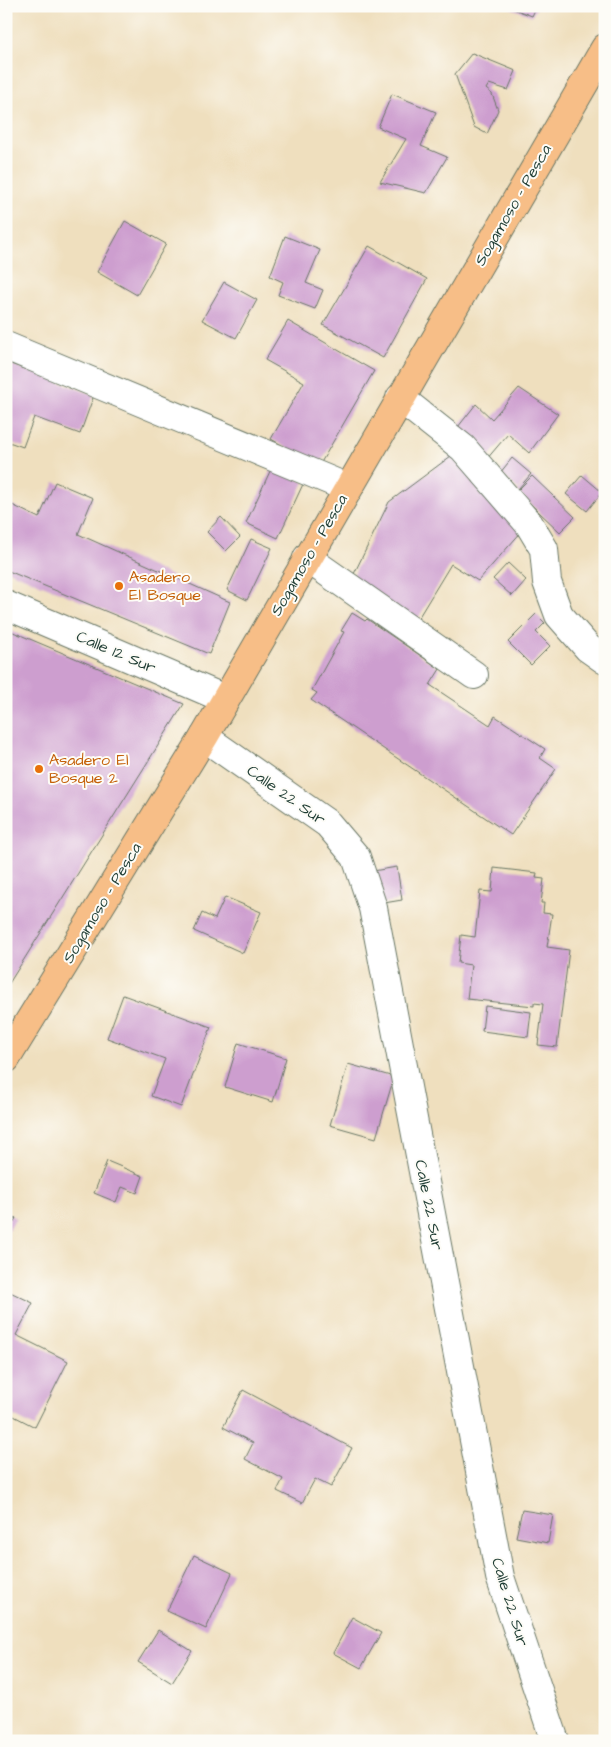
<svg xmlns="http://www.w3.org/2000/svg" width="611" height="1747" font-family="'Architects Daughter',sans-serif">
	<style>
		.building { fill: #cd9ecf }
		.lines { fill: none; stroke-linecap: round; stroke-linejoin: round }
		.minor-casing { stroke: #687664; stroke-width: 30 }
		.major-casing { stroke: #687664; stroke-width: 30 }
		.minor { stroke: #fff; stroke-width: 28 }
		.major { stroke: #f7be87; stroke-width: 28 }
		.food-dot { fill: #e8710a; stroke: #fdfcf7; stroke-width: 2 }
		.labels { text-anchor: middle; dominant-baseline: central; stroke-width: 4; stroke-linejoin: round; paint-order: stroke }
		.street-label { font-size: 16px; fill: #1f3d34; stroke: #fdfcf7 }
		.food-label { font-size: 16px; fill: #c56008; stroke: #fdfcf7; text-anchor: start }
	</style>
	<rect width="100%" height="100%" fill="#fdfcf7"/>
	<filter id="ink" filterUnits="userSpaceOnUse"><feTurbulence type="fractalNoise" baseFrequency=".02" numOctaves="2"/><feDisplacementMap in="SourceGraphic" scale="10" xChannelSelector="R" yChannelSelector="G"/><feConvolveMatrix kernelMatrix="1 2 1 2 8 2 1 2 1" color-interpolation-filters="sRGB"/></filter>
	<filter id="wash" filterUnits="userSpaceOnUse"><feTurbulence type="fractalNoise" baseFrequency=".0096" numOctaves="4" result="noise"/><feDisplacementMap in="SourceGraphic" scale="20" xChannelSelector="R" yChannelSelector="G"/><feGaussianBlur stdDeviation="1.12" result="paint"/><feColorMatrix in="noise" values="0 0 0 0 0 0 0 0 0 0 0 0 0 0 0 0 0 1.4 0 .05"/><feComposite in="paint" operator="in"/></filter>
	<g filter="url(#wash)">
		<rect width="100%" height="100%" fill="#efdfbe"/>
		<g id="blocks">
			<g class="building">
				<polygon points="506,6 539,6 535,10 532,16"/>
				<polygon points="472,53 516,71 508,90 489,84 486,89 492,94 498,110 487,134 474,127 455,74"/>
				<polygon points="392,94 436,112 421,146 447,157 426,193 380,182 406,139 378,127"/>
				<polygon points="125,221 166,244 137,295 97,272"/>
				<polygon points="285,236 320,250 306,283 323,290 315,309 278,295 283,282 270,276"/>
				<polygon points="369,246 427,279 383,358 323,325"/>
				<polygon points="224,282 257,300 236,338 202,320"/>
				<polygon points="288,321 374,371 319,466 271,439 304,382 265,360"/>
				<polygon points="8,363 94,395 80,434 34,417 23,447 6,441 6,369"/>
				<polygon points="519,388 558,414 529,453 508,434 486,460 458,427 476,404 492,419"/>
				<polygon points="455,453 523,530 478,581 451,564 417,620 351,580 389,502"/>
				<polygon points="512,458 531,474 518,489 500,473"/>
				<polygon points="272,467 304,482 278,538 246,523"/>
				<polygon points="582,475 602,492 587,511 566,494"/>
				<polygon points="532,476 575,517 560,532 517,491"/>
				<polygon points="55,482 93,498 78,534 230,602 209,654 6,570 6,502 39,518"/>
				<polygon points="221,517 240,537 226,551 207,532"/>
				<polygon points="251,539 272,548 247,600 227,590"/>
				<polygon points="508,563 526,580 512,596 493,579"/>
				<polygon points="352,613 365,621 367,619 440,669 430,685 490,725 495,716 545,749 540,758 556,769 511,835 311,700 317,693 312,690 344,632 341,631"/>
				<polygon points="536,614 545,623 536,632 550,646 531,665 508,642"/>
				<polygon points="6,629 184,704 8,985 6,984"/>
				<polygon points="397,867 402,900 378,904 373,871"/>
				<polygon points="494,868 537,873 536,878 544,879 541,903 544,903 543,913 552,914 547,947 569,950 557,1047 538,1045 543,1004 534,1003 534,1006 467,999 471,965 458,963 461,935 475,937 480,891 492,892"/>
				<polygon points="225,897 261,912 243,953 194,931 202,913 215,919"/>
				<polygon points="123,995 211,1027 181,1107 151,1096 165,1059 107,1038"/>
				<polygon points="485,1006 531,1012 528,1037 482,1031"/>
				<polygon points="238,1043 286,1058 273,1102 225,1087"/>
				<polygon points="348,1064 394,1077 376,1138 330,1125"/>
				<polygon points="107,1161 143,1176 137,1193 122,1187 116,1202 94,1193"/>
				<polygon points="6,1213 16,1218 6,1234"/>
				<polygon points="6,1290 33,1303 16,1335 68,1361 35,1427 6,1412"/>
				<polygon points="243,1390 352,1448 331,1487 315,1479 302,1503 277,1491 283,1479 245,1459 253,1443 223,1427"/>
				<polygon points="522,1510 553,1515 548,1543 516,1537"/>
				<polygon points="194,1555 232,1573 206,1629 167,1611"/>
				<polygon points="352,1617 381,1633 361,1668 333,1653"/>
				<polygon points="158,1630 192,1651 172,1683 138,1662"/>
			</g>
		</g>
	</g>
	<g filter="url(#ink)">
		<use href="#blocks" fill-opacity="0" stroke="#687664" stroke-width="1"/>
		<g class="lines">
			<defs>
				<g id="minor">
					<polyline points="6,346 348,488"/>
					<polyline points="400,398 463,448 529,524 544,549 547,582 559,615 588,648 605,660"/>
					<polyline points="307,558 474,675"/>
					<polyline points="6,605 225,699"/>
					<polyline points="204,737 328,824 356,857 373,908 500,1577 555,1741"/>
				</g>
				<polyline id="major" points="6,1059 204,737 605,48"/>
			</defs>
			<use href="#minor" class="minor-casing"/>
			<use href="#major" class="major-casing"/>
			<use href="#minor" class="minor"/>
			<use href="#major" class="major"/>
		</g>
	</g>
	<g class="food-dot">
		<circle cx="119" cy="586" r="5"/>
		<circle cx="39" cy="769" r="5"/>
	</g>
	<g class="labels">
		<g class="street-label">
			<text transform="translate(513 205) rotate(-60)">Sogamoso - Pesca</text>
			<text transform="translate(309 555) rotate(-60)">Sogamoso - Pesca</text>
			<text transform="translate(116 652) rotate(23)">Calle 12 Sur</text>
			<text transform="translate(286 795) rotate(35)">Calle 22 Sur</text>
			<text transform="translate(102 903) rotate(-59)">Sogamoso - Pesca</text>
			<text transform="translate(429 1205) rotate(79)">Calle 22 Sur</text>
			<text transform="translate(510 1602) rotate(73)">Calle 22 Sur</text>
		</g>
		<g class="food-label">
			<text x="129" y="577">Asadero<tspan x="129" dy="18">El Bosque</tspan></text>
			<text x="49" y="760">Asadero El<tspan x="49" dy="18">Bosque 2</tspan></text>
		</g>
	</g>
	<rect width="611" height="1747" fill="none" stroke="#fdfcf7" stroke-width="25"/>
</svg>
